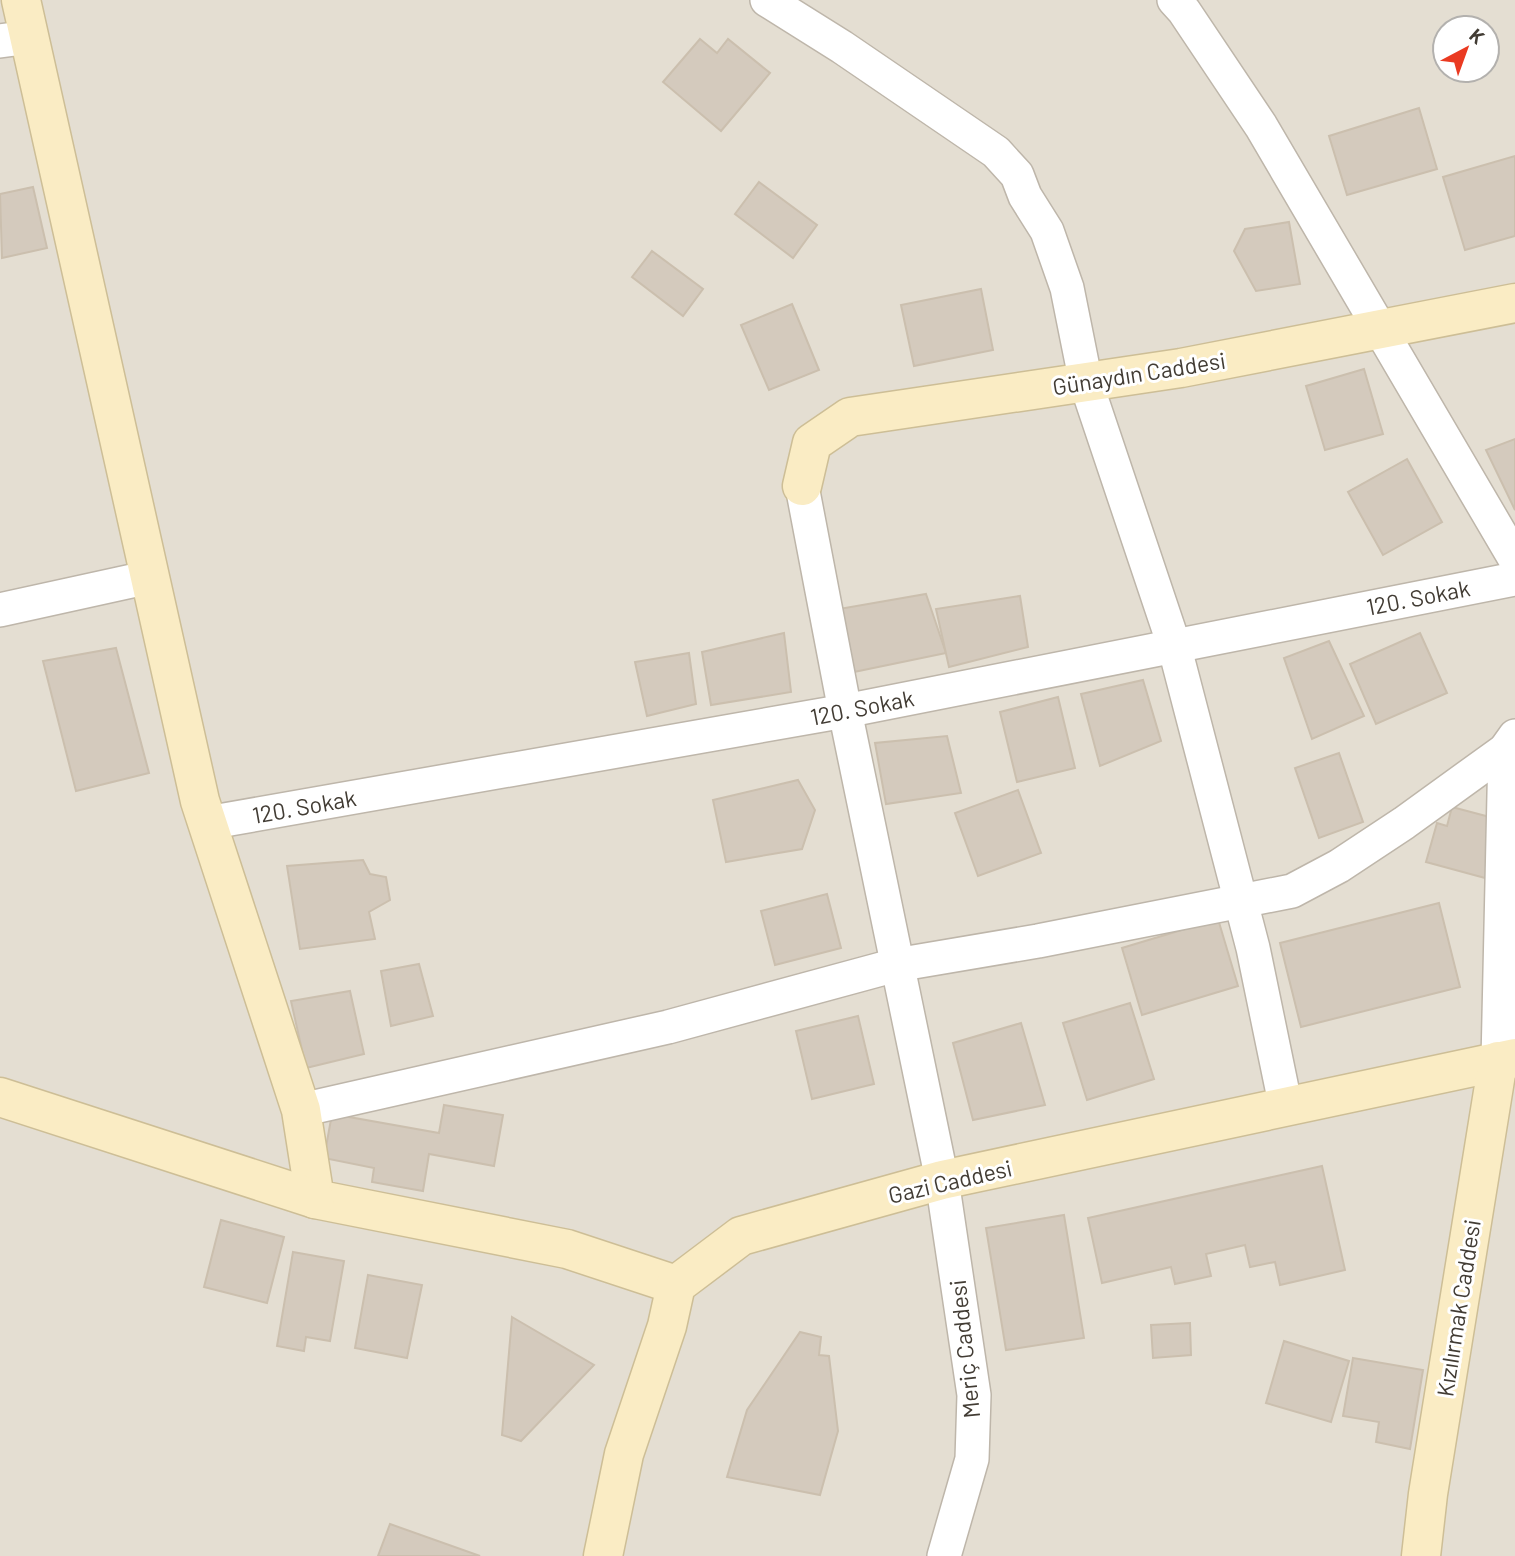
<svg xmlns="http://www.w3.org/2000/svg" width="1515" height="1556" font-family="Barlow,sans-serif">
	<style>
		.residential { fill: #e4ded2; fill-rule: evenodd }
		.building { fill: #d4cabd; stroke: #cbbfae; stroke-width: 2 }
		.lines { fill: none; stroke-linecap: round; stroke-linejoin: round }
		.street-casing { stroke: #beb6aa; stroke-width: 36 }
		.secondary-casing { stroke: #cdbe96; stroke-width: 41 }
		.street { stroke: #fff; stroke-width: 33 }
		.secondary { stroke: #faecc4; stroke-width: 38 }
		.labels { text-anchor: middle; dominant-baseline: central; stroke-width: 6; stroke-linejoin: round; paint-order: stroke }
		.street-label { font-size: 23px; fill: #423c34; stroke: #fff }
	</style>
	<rect width="100%" height="100%" fill="#f0ece4"/>
	<path class="residential" d="M0,0H1515V1556H0ZM1445,28H1487V70H1445Z"/>
	<g class="building">
		<polygon points="700,39 717,53 728,39 770,73 721,131 663,82"/>
		<polygon points="1419,108 1437,169 1347,195 1329,136"/>
		<polygon points="1515,156 1515,236 1465,250 1443,177"/>
		<polygon points="759,182 817,225 793,258 735,214"/>
		<polygon points="33,187 47,248 2,258 0,194"/>
		<polygon points="1289,222 1300,284 1256,291 1234,251 1245,229"/>
		<polygon points="652,251 703,289 683,316 632,277"/>
		<polygon points="981,289 993,350 914,366 901,305"/>
		<polygon points="792,304 819,370 769,390 741,325"/>
		<polygon points="1364,369 1383,434 1325,450 1306,386"/>
		<polygon points="1515,439 1515,510 1486,450"/>
		<polygon points="1407,459 1442,522 1383,555 1348,492"/>
		<polygon points="926,594 946,653 849,673 839,609"/>
		<polygon points="1020,596 1028,647 949,667 936,609"/>
		<polygon points="784,633 791,692 711,705 702,652"/>
		<polygon points="1420,633 1447,693 1376,724 1350,664"/>
		<polygon points="1329,641 1364,716 1312,739 1284,658"/>
		<polygon points="116,648 149,773 76,791 43,661"/>
		<polygon points="689,653 696,704 647,716 635,662"/>
		<polygon points="1143,680 1161,741 1100,766 1081,694"/>
		<polygon points="1058,697 1075,768 1017,782 1000,712"/>
		<polygon points="947,736 961,793 886,804 875,743"/>
		<polygon points="1339,753 1363,822 1319,838 1295,768"/>
		<polygon points="798,780 815,810 802,849 726,862 713,800"/>
		<polygon points="1018,790 1041,853 978,876 955,813"/>
		<polygon points="1452,807 1501,820 1485,878 1426,862 1437,823 1447,826"/>
		<polygon points="363,860 370,874 386,877 390,900 369,912 375,939 300,949 287,866"/>
		<polygon points="827,894 841,948 775,965 761,911"/>
		<polygon points="1439,903 1460,987 1301,1027 1280,943"/>
		<polygon points="1218,919 1238,986 1142,1015 1122,948"/>
		<polygon points="419,964 433,1016 391,1026 381,971"/>
		<polygon points="350,991 364,1054 306,1068 291,1001"/>
		<polygon points="1130,1003 1154,1079 1087,1100 1063,1023"/>
		<polygon points="858,1016 874,1084 812,1099 796,1031"/>
		<polygon points="1021,1023 1045,1105 973,1120 953,1043"/>
		<polygon points="444,1105 503,1115 494,1166 429,1154 423,1191 372,1182 374,1168 324,1158 332,1114 439,1133"/>
		<polygon points="1322,1166 1345,1270 1280,1285 1275,1262 1250,1267 1245,1245 1206,1254 1211,1276 1175,1284 1171,1267 1102,1283 1088,1218"/>
		<polygon points="1064,1215 1084,1338 1006,1350 986,1228"/>
		<polygon points="221,1220 284,1237 267,1303 204,1287"/>
		<polygon points="293,1252 344,1261 330,1341 306,1337 304,1351 277,1346"/>
		<polygon points="368,1275 422,1285 407,1358 355,1348"/>
		<polygon points="512,1317 594,1365 521,1441 502,1435"/>
		<polygon points="1190,1323 1191,1355 1153,1358 1151,1325"/>
		<polygon points="800,1332 821,1337 819,1355 829,1356 838,1431 820,1495 727,1477 747,1410"/>
		<polygon points="1284,1341 1349,1361 1331,1422 1266,1403"/>
		<polygon points="1353,1358 1423,1370 1410,1449 1376,1442 1379,1422 1343,1416"/>
		<polygon points="390,1524 480,1556 378,1556"/>
	</g>
	<g class="lines">
		<defs>
			<g id="street">
				<polyline points="767,0 842,47 996,152 1017,175 1025,196 1047,231 1067,288 1086,383 1174,645 1253,948 1286,1108"/>
				<polyline points="1174,0 1184,11 1261,126 1515,559"/>
				<polyline points="0,41 30,37"/>
				<polyline points="802,486 845,711 942,1180 974,1395 972,1459 944,1556"/>
				<polyline points="0,610 150,577"/>
				<polyline points="207,823 845,711 1515,579"/>
				<polyline points="1498,1061 1505,750"/>
				<polyline points="301,1110 668,1027 896,965 1038,941 1292,891 1339,866 1404,823 1505,750 1515,736"/>
			</g>
			<g id="secondary">
				<polyline points="21,0 200,801 301,1110 315,1199 567,1249 676,1285"/>
				<polyline points="802,486 812,443 850,417 1181,368 1515,303"/>
				<polyline points="0,1097 315,1199"/>
				<polyline points="603,1556 624,1454 667,1326 676,1285 741,1236 942,1180 1515,1058"/>
				<polyline points="1421,1556 1428,1494 1498,1061"/>
			</g>
		</defs>
		<use href="#street" class="street-casing"/>
		<use href="#secondary" class="secondary-casing"/>
		<use href="#street" class="street"/>
		<use href="#secondary" class="secondary"/>
	</g>
	<g class="labels">
		<g class="street-label">
			<text transform="translate(1139 373) rotate(-9)">Günaydın Caddesi</text>
			<text transform="translate(1418 597) rotate(-11)">120. Sokak</text>
			<text transform="translate(862 707) rotate(-11)">120. Sokak</text>
			<text transform="translate(304 806) rotate(-10)">120. Sokak</text>
			<text transform="translate(950 1181) rotate(-13)">Gazi Caddesi</text>
			<text transform="translate(1458 1308) rotate(-81)">Kızılırmak Caddesi</text>
			<text transform="translate(964 1349) rotate(-96)">Meriç Caddesi</text>
		</g>
	</g>
	<g transform="translate(1466 49) rotate(41)"><circle r="33" fill="#ffffff" stroke="#b3b1ae" stroke-width="2"/>
	<path d="M0-5L12 26L0 18L-12 26Z" fill="#ea3a21"/>
	<text y="-10" font-size="19" font-weight="bold" text-anchor="middle" fill="#423c34">K</text>
	</g>
</svg>
